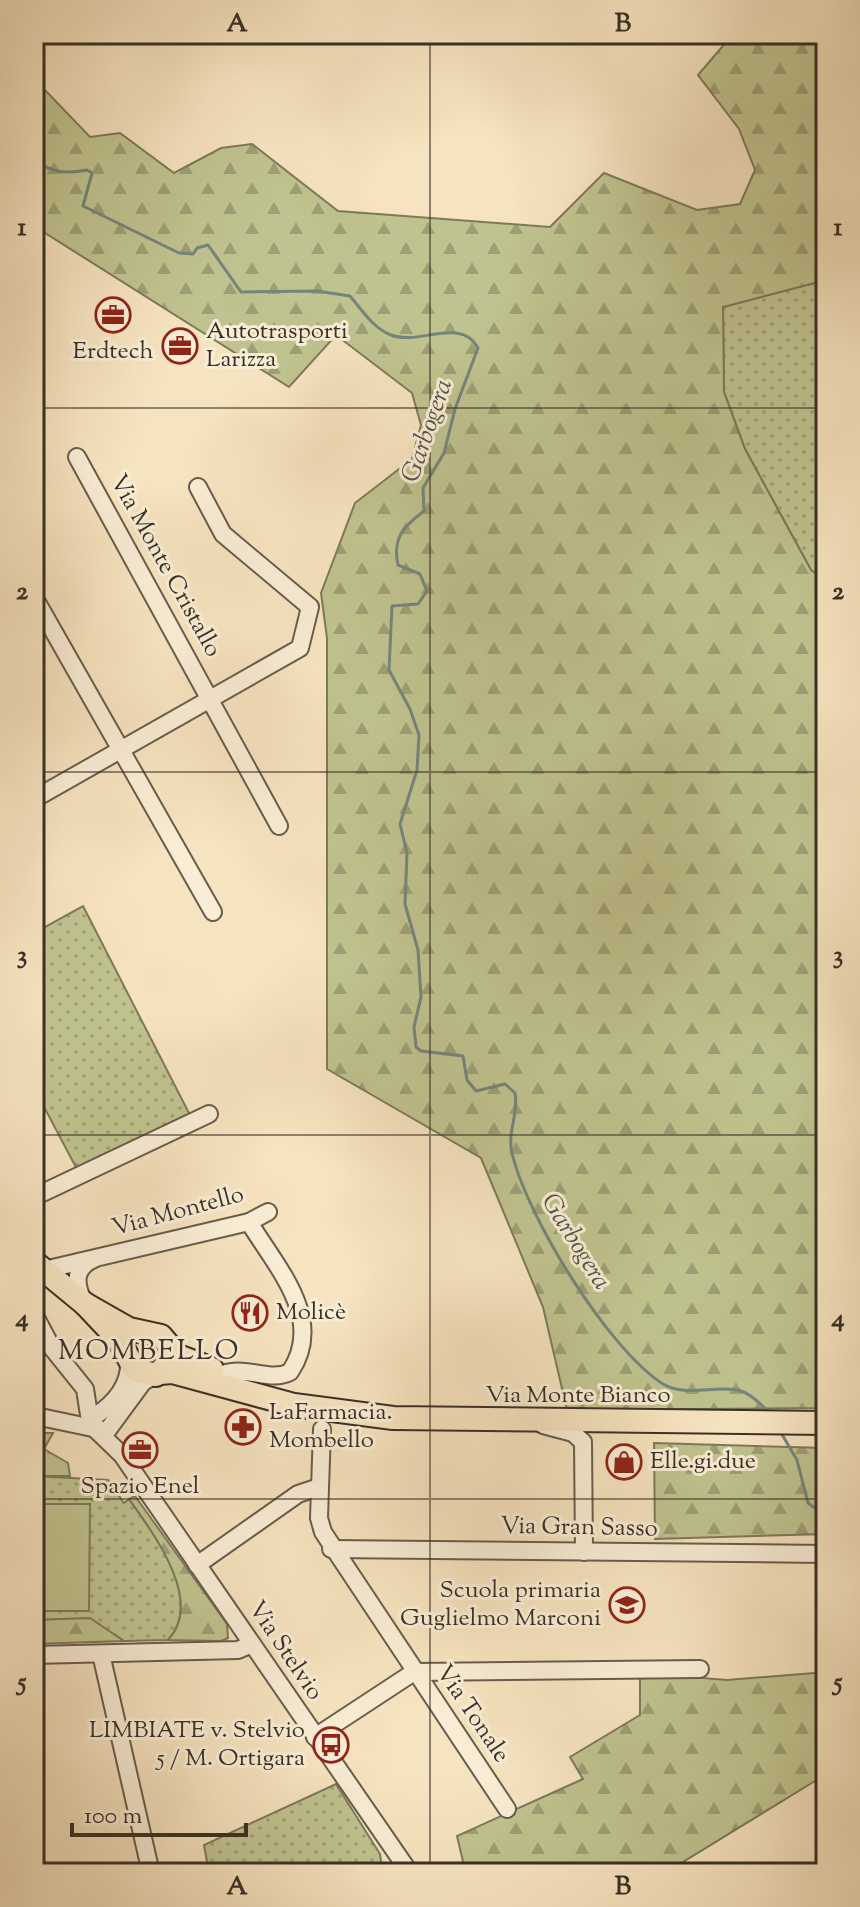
<svg xmlns="http://www.w3.org/2000/svg" width="860" height="1907" font-family="'Sorts Mill Goudy',serif">
	<style>
		.grass { fill: url(#grass-dots); stroke: #7c7a5a; stroke-width: 2 }
		.forest { fill: url(#forest-firs); stroke: #7c7a5a; stroke-width: 2 }
		.pitch { fill: #c0c38f; stroke: #7c7a5a; stroke-width: 2 }
		.lines { fill: none; stroke-linecap: round; stroke-linejoin: round }
		.stream { stroke: #75857b; stroke-width: 3 }
		.minor-casing { stroke: #685d4c; stroke-width: 20 }
		.major-casing { stroke: #393025; stroke-width: 26 }
		.minor { stroke: #f9edd5; stroke-width: 16 }
		.major { stroke: #f6e3bf; stroke-width: 22 }
		.grid { fill: none; stroke: #393025; stroke-width: 2; stroke-opacity: 0.55 }
		.labels { text-anchor: middle; dominant-baseline: central; stroke-width: 6; stroke-linejoin: round; paint-order: stroke }
		.poi-label { font-size: 24px; fill: #393025; stroke: #f9edd5; text-anchor: start }
		.street-label { font-size: 24px; fill: #393025; stroke: #f9edd5 }
		.water-label { font-size: 26px; font-style: italic; fill: #525449; stroke: #f9edd5 }
		.quarter-label { font-size: 28px; letter-spacing: 2px; fill: #393025; stroke: #f9edd5 }
		.neatline { fill: none; stroke: #393025; stroke-width: 3 }
		.grid-label { font-size: 26px; text-anchor: middle; font-weight: bold; fill: #393025 }
	</style>
	<defs>
		<pattern id="grass-dots" width="8" height="8" patternUnits="userSpaceOnUse" patternTransform="scale(2)"><rect width="8" height="8" fill="#c0c38f"/><path d="M2 2h.1M6 6h.1" fill="none" stroke="#9d9f75" stroke-width="1.8" stroke-linecap="round"/></pattern>
		<pattern id="forest-firs" width="22" height="20" patternUnits="userSpaceOnUse" patternTransform="scale(2)"><rect width="22" height="20" fill="#c0c38f"/><path d="M5 1l3.5 6h-7zM16 11l3.5 6h-7z" fill="#9d9f75"/></pattern>
	</defs>
	<rect width="100%" height="100%" fill="#f6e3bf"/>
	<filter id="stains"><feTurbulence type="fractalNoise" baseFrequency=".0025" numOctaves="4"/><feColorMatrix values="0 0 0 0 .2 0 0 0 0 .09 0 0 0 0 .02 0 0 0 .5 -.17"/></filter>
	<radialGradient id="worn" r=".72"><stop offset=".6" stop-color="#630" stop-opacity="0"/><stop offset="1" stop-color="#630" stop-opacity=".3"/></radialGradient>
	<g class="grass">
		<polygon points="826,280 826,581 811,570 745,449 724,392 723,307"/>
		<polygon points="83,906 190,1115 80,1175 34,1088 34,933"/>
		<path d="M34,1476L108,1480L124,1503L129,1499C153,1533 205,1601 168,1640L124,1641L90,1619L34,1620Z"/>
		<polygon points="336,1784 380,1854 382,1868 377,1873 209,1873 204,1845"/>
	</g>
	<g class="forest">
		<polygon points="733,34 826,34 826,280 723,307 724,392 745,449 811,570 826,581 826,1408 567,1410 543,1307 481,1158 327,1069 327,638 321,593 355,503 412,459 421,425 412,393 336,335 289,387 34,226 34,92 45,90 90,137 120,133 174,173 221,148 252,144 338,211 550,227 604,173 697,210 740,204 755,170 739,129 698,75"/>
		<polygon points="34,1433 53,1433 44,1449 68,1463 70,1476 34,1476"/>
		<polygon points="654,1443 826,1448 826,1534 655,1539"/>
		<path d="M135,1496L227,1624L228,1638L221,1641L168,1640C205,1601 153,1533 129,1499Z"/>
		<polygon points="90,1618 124,1641 34,1644 34,1620"/>
		<polygon points="826,1672 825,1795 815,1781 665,1873 465,1870 457,1836 583,1779 570,1757 640,1715 640,1673 727,1680"/>
	</g>
	<polygon class="pitch" points="34,1504 90,1504 89,1611 34,1611"/>
	<g class="lines">
		<g class="stream">
			<path d="M34,160C53,173 65,174 87,170L92,173L83,206L179,253L193,254L197,248L208,245L241,292L317,291L350,296C362,310 373,328 391,335C418,346 462,316 478,348L455,409L444,453L423,488L424,511C404,526 392,538 398,565L420,574L427,591L418,604L392,606L389,670L410,709L419,735L417,770L400,824L407,853L405,904L418,950L421,997L414,1027L416,1047L421,1051L463,1056L467,1080L476,1091L505,1084L515,1093C519,1113 507,1132 512,1153C527,1217 608,1349 663,1384C686,1398 718,1384 741,1391C752,1394 762,1406 770,1413"/>
			<polyline points="780,1431 797,1460 808,1503 826,1516"/>
		</g>
		<defs>
			<g id="minor">
				<polyline points="77,457 279,826"/>
				<polyline points="34,597 213,912"/>
				<polyline points="34,799 300,648 310,607 223,534 198,487"/>
				<polyline points="34,1197 209,1114"/>
				<polyline points="44,1270 249,1222 268,1212"/>
				<path d="M84,1302C75,1285 73,1268 94,1259"/>
				<polyline points="34,1314 52,1348 85,1389 89,1415"/>
				<path d="M129,1359C131,1385 115,1403 95,1416L93,1427L122,1455L410,1873"/>
				<path d="M226,1373C249,1367 271,1382 290,1372C326,1319 276,1267 249,1222"/>
				<polyline points="45,1418 107,1431 143,1382 156,1375"/>
				<polyline points="543,1425 573,1433 583,1442 584,1552"/>
				<polyline points="322,1429 319,1518 323,1532 507,1809"/>
				<polyline points="331,1549 826,1554"/>
				<polyline points="197,1565 298,1494 319,1487"/>
				<polyline points="101,1654 151,1873"/>
				<polyline points="34,1655 238,1650 252,1644"/>
				<polyline points="315,1737 414,1672 700,1669"/>
				<polyline points="34,1856 38,1873"/>
			</g>
			<g id="major">
				<polyline points="34,1262 85,1304 119,1340 135,1370 156,1375 169,1363"/>
				<polyline points="85,1304 129,1329 161,1336 178,1356 212,1369"/>
				<polyline points="160,1373 172,1372 294,1405 393,1418 826,1423"/>
			</g>
		</defs>
		<use href="#minor" class="minor-casing"/>
		<use href="#major" class="major-casing"/>
		<use href="#minor" class="minor"/>
		<use href="#major" class="major"/>
	</g>
	<path class="grid" d="M430,34V1873M34,408H826M34,772H826M34,1135H826M34,1499H826"/>
	<defs>
		<symbol id="office-ring" viewBox="-11 -11 22 22"><circle r="9.5" fill="#f9edd5" stroke="#8f2418" stroke-width="1.5"/><path d="M-6-3h4V-5.5h4V-3h4V5H-6ZM-1-4.5V-3h2v-1.5ZM-6 0V1H6V0Z" fill="#8f2418"/></symbol>
		<symbol id="restaurant-ring" viewBox="-11 -11 22 22"><circle r="9.5" fill="#f9edd5" stroke="#8f2418" stroke-width="1.5"/><path d="M-5-6h1v4h1v-4h1v4h1v-4h1v5L-1.5 .5V6h-2V.5L-5-1ZM5-6V6H3V1.5H1.5Q1.5-4 5-6Z" fill="#8f2418"/></symbol>
		<symbol id="pharmacy-ring" viewBox="-11 -11 22 22"><circle r="9.5" fill="#f9edd5" stroke="#8f2418" stroke-width="1.5"/><path d="M-2-6h4v4h4v4h-4v4h-4v-4h-4v-4h4Z" fill="#8f2418"/></symbol>
		<symbol id="shop-ring" viewBox="-11 -11 22 22"><circle r="9.5" fill="#f9edd5" stroke="#8f2418" stroke-width="1.5"/><path d="M-5-2.5h2.3a2.7 3.5 0 0 1 5.4 0H5L5.5 6h-11ZM-1.5-2.5h3a1.5 2.3 0 0 0-3 0Z" fill="#8f2418"/></symbol>
		<symbol id="school-ring" viewBox="-11 -11 22 22"><circle r="9.5" fill="#f9edd5" stroke="#8f2418" stroke-width="1.5"/><path d="M0-5L7-2L0 1L-7-2ZM-4 1L0 2.5L4 1V4Q0 6-4 4Z" fill="#8f2418"/></symbol>
		<symbol id="bus-ring" viewBox="-11 -11 22 22"><circle r="9.5" fill="#f9edd5" stroke="#8f2418" stroke-width="1.5"/><path d="M-5-6H5V4H4V6H2V4H-2V6H-4V4H-5ZM-3.5-4V0h7V-4ZM-3.5 1.2v1.5H-2V1.2ZM2 1.2v1.5H3.5V1.2Z" fill="#8f2418"/></symbol>
	</defs>
	<g fill-rule="evenodd">
		<use href="#office-ring" x="93" y="295" width="40" height="40"/>
		<use href="#office-ring" x="160" y="326" width="40" height="40"/>
		<use href="#restaurant-ring" x="230" y="1293" width="40" height="40"/>
		<use href="#pharmacy-ring" x="223" y="1407" width="40" height="40"/>
		<use href="#office-ring" x="120" y="1430" width="40" height="40"/>
		<use href="#shop-ring" x="604" y="1442" width="40" height="40"/>
		<use href="#school-ring" x="607" y="1585" width="40" height="40"/>
		<use href="#bus-ring" x="311" y="1725" width="40" height="40"/>
	</g>
	<g class="labels">
		<g class="poi-label">
			<text x="206" y="332">Autotrasporti<tspan x="206" dy="28">Larizza</tspan></text>
			<text x="113" y="352" text-anchor="middle">Erdtech</text>
			<text x="276" y="1313">Molicè</text>
			<text x="269" y="1413">LaFarmacia.<tspan x="269" dy="28">Mombello</tspan></text>
			<text x="650" y="1462">Elle.gi.due</text>
			<text x="140" y="1487" text-anchor="middle">Spazio Enel</text>
			<text x="601" y="1591" text-anchor="end">Scuola primaria<tspan x="601" dy="28">Guglielmo Marconi</tspan></text>
			<text x="305" y="1731" text-anchor="end">LIMBIATE v. Stelvio<tspan x="305" dy="28">5 / M. Ortigara</tspan></text>
		</g>
		<g class="street-label">
			<text transform="translate(165 566) rotate(61)">Via Monte Cristallo</text>
			<text transform="translate(178 1212) rotate(-15)">Via Montello</text>
			<text x="578" y="1396">Via Monte Bianco</text>
			<text transform="translate(579 1528) rotate(1)">Via Gran Sasso</text>
			<text transform="translate(285 1651) rotate(56)">Via Stelvio</text>
			<text transform="translate(472 1714) rotate(56)">Via Tonale</text>
		</g>
		<g class="water-label">
			<text transform="translate(428 431) rotate(-71)">Garbogera</text>
			<text transform="translate(575 1242) rotate(58)">Garbogera</text>
		</g>
		<g class="quarter-label">
			<text x="149" y="1352">MOMBELLO</text>
		</g>
	</g>
	<rect width="860" height="1907" fill="none" stroke="#f6e3bf" stroke-width="88"/>
	<path d="M72 1823v12h174v-12" fill="none" stroke="#393025" stroke-width="4"/>
	<text x="84" y="1823" font-size="24" fill="#393025" stroke="#f9edd5" stroke-width="6" paint-order="stroke">100 m</text>
	<rect x="44" y="44" width="772" height="1819" class="neatline"/>
	<g class="grid-label">
		<text x="237" y="31">A</text>
		<text x="623" y="31">B</text>
		<text x="22" y="235">1</text>
		<text x="838" y="235">1</text>
		<text x="22" y="599">2</text>
		<text x="838" y="599">2</text>
		<text x="22" y="963">3</text>
		<text x="838" y="963">3</text>
		<text x="22" y="1326">4</text>
		<text x="838" y="1326">4</text>
		<text x="22" y="1690">5</text>
		<text x="838" y="1690">5</text>
		<text x="237" y="1894">A</text>
		<text x="623" y="1894">B</text>
	</g>
	<rect width="100%" height="100%" filter="url(#stains)"/>
	<rect width="100%" height="100%" fill="url(#worn)"/>
</svg>
